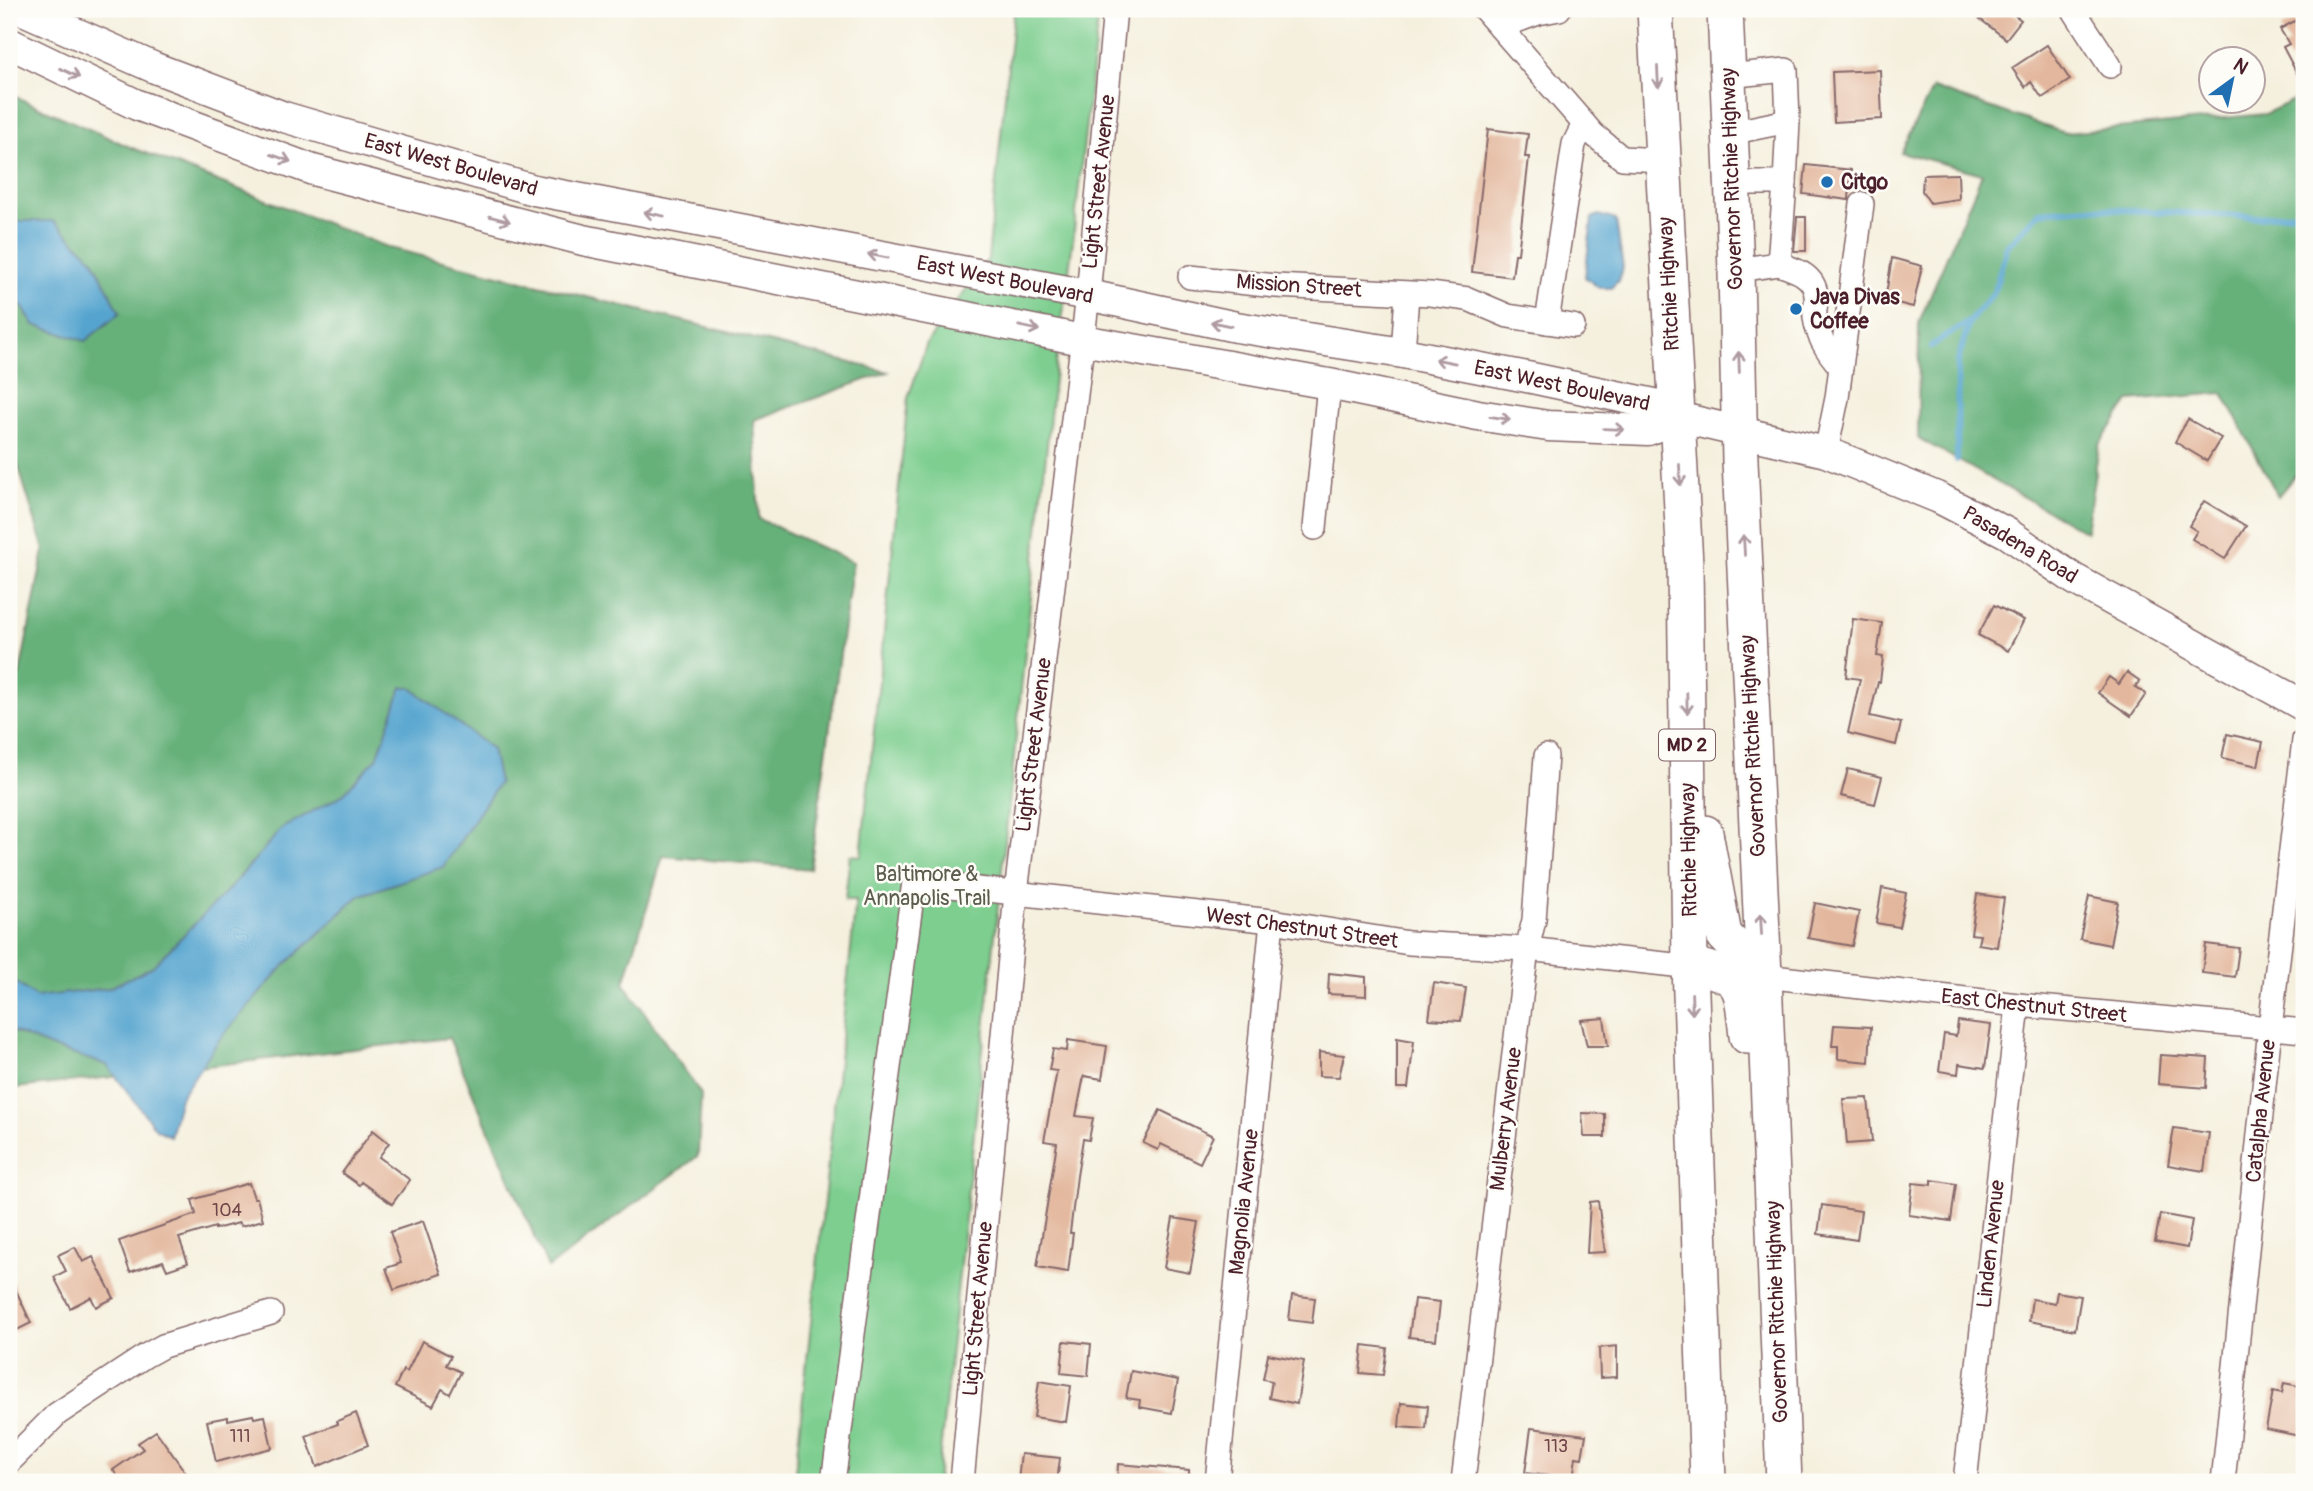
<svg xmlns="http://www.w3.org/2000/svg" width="2313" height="1491" font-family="Pangolin,sans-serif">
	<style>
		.green { fill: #7dce8f; stroke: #64765d; stroke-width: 2 }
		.forest { fill: #66b17a; stroke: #586852; stroke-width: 2 }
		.water { fill: #55a4cf; stroke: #50627d; stroke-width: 2 }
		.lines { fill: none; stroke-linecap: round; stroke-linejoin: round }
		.stream { stroke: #55a4cf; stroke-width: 6 }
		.building { fill: #e3b79d }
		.minor-casing { stroke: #86686a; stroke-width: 26 }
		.major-casing { stroke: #86686a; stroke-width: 33 }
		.highway-casing { stroke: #86686a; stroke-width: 38 }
		.minor { stroke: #fff; stroke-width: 23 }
		.major { stroke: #fff; stroke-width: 30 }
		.highway { stroke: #fff; stroke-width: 35 }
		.oneway { stroke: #ae9aa0 }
		.poi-dot { fill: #1f6fb2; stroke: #fdfcf7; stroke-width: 2.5 }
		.labels { text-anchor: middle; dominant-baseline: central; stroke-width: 5; stroke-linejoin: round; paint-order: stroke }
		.number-label { font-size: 18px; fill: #704548 }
		.shield { fill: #fdfcf7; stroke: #806168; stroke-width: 2 }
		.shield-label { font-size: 19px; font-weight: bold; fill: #4a1f2b }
		.street-label { font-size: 21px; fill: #4a1f2b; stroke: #fdfcf7 }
		.poi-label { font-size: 21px; font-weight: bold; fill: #4a1f2b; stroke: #fdfcf7; text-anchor: start }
		.park-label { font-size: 21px; fill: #5c5c4e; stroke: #fdfcf7 }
	</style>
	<rect width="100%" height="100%" fill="#fdfcf7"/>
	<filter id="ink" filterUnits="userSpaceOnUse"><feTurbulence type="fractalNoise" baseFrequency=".0143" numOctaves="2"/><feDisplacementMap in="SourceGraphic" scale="14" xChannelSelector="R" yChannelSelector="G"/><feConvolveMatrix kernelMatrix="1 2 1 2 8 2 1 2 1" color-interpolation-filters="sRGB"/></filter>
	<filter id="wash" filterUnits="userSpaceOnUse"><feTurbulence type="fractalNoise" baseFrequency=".00686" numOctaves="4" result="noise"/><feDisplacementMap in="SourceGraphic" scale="28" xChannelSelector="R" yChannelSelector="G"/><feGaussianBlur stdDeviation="1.57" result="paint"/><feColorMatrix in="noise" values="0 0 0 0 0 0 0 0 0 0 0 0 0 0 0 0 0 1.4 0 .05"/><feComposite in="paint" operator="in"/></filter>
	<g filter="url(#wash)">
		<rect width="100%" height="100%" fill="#f5f0de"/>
		<polygon class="green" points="1014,9 1099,9 1072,248 1054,379 937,1482 794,1482 856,900 845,900 850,855 861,856 908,398 927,343 988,259"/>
		<g class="forest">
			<polygon points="1933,88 2065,133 2265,114 2304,95 2304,465 2278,496 2223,393 2129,401 2099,445 2086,532 1918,438 1919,322 1982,174 1900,152"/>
			<polygon points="9,94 130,147 390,248 888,372 754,420 759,519 853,562 810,869 663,856 624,983 701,1094 698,1156 548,1268 449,1038 9,1089 9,694 20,673 44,550 9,436"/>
		</g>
		<g class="water">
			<polygon points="1599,215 1616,220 1623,268 1619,280 1611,288 1599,288 1585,277 1592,218"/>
			<polygon points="9,221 54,221 93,259 120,313 85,341 34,325 9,287"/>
			<polygon points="402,687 410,687 492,749 499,783 443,867 359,896 282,968 221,1037 180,1098 170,1136 156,1129 107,1065 56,1049 9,1030 9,978 36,997 109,988 152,967 232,886 282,828 342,795 377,758"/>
		</g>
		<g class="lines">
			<g class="stream">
				<polyline points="1931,346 1968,322"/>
				<polyline points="1957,460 1958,361 1969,322 1994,292 2007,246 2039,212 2087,208 2259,217 2304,212"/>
			</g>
		</g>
		<g id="blocks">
			<g class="building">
				<polygon points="1967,9 2006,9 2021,20 2006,39"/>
				<polygon points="2304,16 2304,87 2283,47 2289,44 2280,29"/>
				<polygon points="2047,45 2070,80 2042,98 2031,82 2025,87 2012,68"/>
				<polygon points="1880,70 1882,119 1834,122 1832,72"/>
				<polygon points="1488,129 1528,134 1525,157 1529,157 1518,254 1515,254 1512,277 1472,272"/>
				<polygon points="1806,165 1851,170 1849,200 1803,194"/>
				<polygon points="1958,174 1959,199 1930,203 1922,191 1923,175"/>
				<polygon points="1797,217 1806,217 1806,251 1794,251"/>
				<polygon points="1892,258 1922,266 1913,307 1885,300"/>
				<polygon points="2188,419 2221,438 2207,461 2175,442"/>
				<polygon points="2204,501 2246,526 2225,559 2192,539 2197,531 2189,526"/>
				<polygon points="1994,605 2024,620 2008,651 1978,635"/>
				<polygon points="1853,619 1882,623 1877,656 1883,657 1880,682 1878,682 1870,716 1901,723 1896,745 1848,733 1860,679 1846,677"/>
				<polygon points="2127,672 2140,681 2135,687 2146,694 2131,716 2098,693 2109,677 2119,684"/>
				<polygon points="2227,734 2263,742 2258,766 2222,758"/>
				<polygon points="1848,769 1882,777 1875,804 1841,796"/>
				<polygon points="1882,888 1906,893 1899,927 1876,923"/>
				<polygon points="1977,894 2004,898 1997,947 1978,944 1980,935 1971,934"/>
				<polygon points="2089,896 2118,902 2110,945 2080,939"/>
				<polygon points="1815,903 1859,912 1852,946 1808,938"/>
				<polygon points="2206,944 2239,948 2235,977 2202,973"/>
				<polygon points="1329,973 1366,977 1366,996 1328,994"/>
				<polygon points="1434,983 1466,988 1461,1021 1429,1019"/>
				<polygon points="1604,1018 1608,1046 1587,1046 1581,1020"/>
				<polygon points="1958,1021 1991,1025 1985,1068 1959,1064 1958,1074 1939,1071 1944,1034 1956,1036"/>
				<polygon points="1834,1025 1871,1027 1869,1062 1838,1059 1838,1046 1832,1046"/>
				<polygon points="1397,1038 1414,1041 1408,1088 1397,1088"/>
				<polygon points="1068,1040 1107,1046 1102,1079 1084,1076 1076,1116 1093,1118 1089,1140 1083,1139 1077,1176 1070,1233 1073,1233 1068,1272 1037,1267 1057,1143 1044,1141 1057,1071 1049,1070 1053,1049 1067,1051"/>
				<polygon points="1319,1052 1344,1055 1339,1077 1319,1076"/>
				<polygon points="2160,1055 2208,1058 2206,1088 2158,1084"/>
				<polygon points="1868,1098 1872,1142 1847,1144 1843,1099"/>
				<polygon points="1160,1110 1213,1136 1200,1163 1161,1144 1158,1150 1143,1143"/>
				<polygon points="1582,1113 1605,1114 1605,1137 1584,1137"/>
				<polygon points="2174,1128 2209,1133 2204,1171 2168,1165"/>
				<polygon points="373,1130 389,1143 379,1157 410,1180 392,1204 361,1182 359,1185 342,1173"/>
				<polygon points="1932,1180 1956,1184 1951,1221 1909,1215 1913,1183 1932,1185"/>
				<polygon points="249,1183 254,1198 257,1198 263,1220 241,1226 239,1223 215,1229 215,1227 179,1238 188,1263 167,1270 163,1261 130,1272 119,1241 196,1214 192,1200"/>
				<polygon points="1598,1201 1605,1252 1587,1253 1590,1202"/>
				<polygon points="1822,1205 1861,1211 1857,1240 1818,1234"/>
				<polygon points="2160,1214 2192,1220 2187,1248 2155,1242"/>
				<polygon points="1173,1218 1199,1222 1190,1273 1164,1268"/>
				<polygon points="423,1221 441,1274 394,1290 386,1268 401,1263 390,1232"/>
				<polygon points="75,1247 83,1262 93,1257 114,1298 96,1307 91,1297 70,1308 54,1277 66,1271 58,1255"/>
				<polygon points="9,1275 31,1323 9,1334"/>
				<polygon points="2057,1292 2081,1296 2075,1330 2029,1321 2032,1299 2055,1303"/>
				<polygon points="1292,1295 1315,1298 1312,1323 1289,1320"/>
				<polygon points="1414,1299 1440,1302 1436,1340 1409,1337"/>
				<polygon points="422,1341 451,1356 446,1365 461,1372 450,1394 442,1389 433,1406 395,1387 403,1370 407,1372"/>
				<polygon points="1064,1341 1091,1344 1088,1376 1061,1373"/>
				<polygon points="1363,1345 1387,1348 1383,1375 1360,1373"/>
				<polygon points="1617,1346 1617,1377 1600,1378 1599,1348"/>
				<polygon points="1268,1354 1304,1361 1297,1404 1269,1398 1272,1381 1263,1379"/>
				<polygon points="1131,1371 1178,1380 1172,1413 1139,1407 1140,1400 1126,1398"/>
				<polygon points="1039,1381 1071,1386 1066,1422 1034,1417"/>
				<polygon points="2284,1383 2304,1387 2304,1437 2266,1429 2273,1391 2282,1393"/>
				<polygon points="1401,1403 1428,1406 1426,1429 1399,1427"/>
				<polygon points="356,1413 368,1445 317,1467 306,1436 338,1424 337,1421"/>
				<polygon points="253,1415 254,1418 265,1416 272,1448 216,1462 207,1421 228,1417 228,1420"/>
				<polygon points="1531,1428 1586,1435 1582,1458 1576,1457 1573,1479 1525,1473"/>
				<polygon points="156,1431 183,1469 192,1482 122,1482 113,1470 143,1449 138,1443"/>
				<polygon points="1021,1454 1060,1458 1057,1482 1018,1481"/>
				<polygon points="1118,1464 1189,1470 1189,1482 1117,1482"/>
			</g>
		</g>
	</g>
	<g filter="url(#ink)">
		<use href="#blocks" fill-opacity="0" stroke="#86686a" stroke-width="2"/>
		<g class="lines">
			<defs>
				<g id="minor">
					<polyline points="1484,9 1593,134 1622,158 1662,160"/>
					<polyline points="2073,9 2110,66"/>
					<polyline points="1500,27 1538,13 1559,9"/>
					<polyline points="1727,76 1786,70 1788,121 1730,133"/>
					<polyline points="1732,183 1785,183 1788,121"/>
					<path d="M1779,264C1796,270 1814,275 1816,295C1817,302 1814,310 1815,317C1817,336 1829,354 1841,367"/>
					<polyline points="1736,270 1779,264 1785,183"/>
					<polyline points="1190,277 1276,286 1430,294 1468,299 1508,316 1573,326"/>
					<polyline points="1547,322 1574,144 1584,124"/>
					<polyline points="1403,353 1407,294"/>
					<polyline points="1826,452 1837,398 1862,204"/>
					<polyline points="1315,528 1329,384"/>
					<polyline points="1764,976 2018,1005 2304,1031"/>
					<polyline points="9,1462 57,1414 145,1356 163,1346 271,1313"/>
					<polyline points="833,1482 914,882 1272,921 1409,943 1527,949 1674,965 1690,965"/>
					<polyline points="962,1482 1016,893 1088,295 1115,9"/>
					<polyline points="1217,1482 1272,921"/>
					<polyline points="1463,1482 1516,1037 1527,949 1534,920 1546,756"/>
					<polyline points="1965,1482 2018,1005"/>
					<polyline points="2223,1482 2270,1028 2304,740"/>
				</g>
				<g id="major">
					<polyline points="21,9 155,68 284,117 534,190 1088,295 1236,327 1403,353 1532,378 1654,404 1677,417 1826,452 1939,498 2007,533 2074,579 2304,706"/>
					<polyline points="9,43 137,105 313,170 583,240 1082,340 1329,384 1478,415 1548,426 1648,430 1677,417"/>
				</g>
				<g id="highway">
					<polyline points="1655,9 1685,564 1690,965 1708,1482"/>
					<polyline points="1725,9 1736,270 1740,461 1764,976 1784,1482"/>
					<polyline points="1705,833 1724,935 1764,976"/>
					<path d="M1690,965C1745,976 1741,984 1747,1036"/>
				</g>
			</defs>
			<use href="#minor" class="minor-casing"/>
			<use href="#major" class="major-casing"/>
			<use href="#highway" class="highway-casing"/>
			<use href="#minor" class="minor"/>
			<use href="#major" class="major"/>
			<use href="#highway" class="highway"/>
		</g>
		<defs><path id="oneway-shaft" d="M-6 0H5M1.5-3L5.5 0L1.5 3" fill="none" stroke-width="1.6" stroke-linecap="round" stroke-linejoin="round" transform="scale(1.75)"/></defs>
		<g class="oneway">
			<use href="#oneway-shaft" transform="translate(70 73) rotate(25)"/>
			<use href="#oneway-shaft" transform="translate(1658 77) rotate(87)"/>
			<use href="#oneway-shaft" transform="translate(281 158) rotate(20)"/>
			<use href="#oneway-shaft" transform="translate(654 214) rotate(-169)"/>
			<use href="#oneway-shaft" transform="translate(500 219) rotate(15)"/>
			<use href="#oneway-shaft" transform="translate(878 256) rotate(-169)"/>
			<use href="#oneway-shaft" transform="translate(1221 324) rotate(-168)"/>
			<use href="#oneway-shaft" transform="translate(1029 328) rotate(12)"/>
			<use href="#oneway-shaft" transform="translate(1445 361) rotate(-169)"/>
			<use href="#oneway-shaft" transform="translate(1739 362) rotate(-92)"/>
			<use href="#oneway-shaft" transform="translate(1500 418) rotate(9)"/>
			<use href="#oneway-shaft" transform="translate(1614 429) rotate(2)"/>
			<use href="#oneway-shaft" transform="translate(1680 475) rotate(87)"/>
			<use href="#oneway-shaft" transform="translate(1744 545) rotate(-93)"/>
			<use href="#oneway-shaft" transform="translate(1687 703) rotate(89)"/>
			<use href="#oneway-shaft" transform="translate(1761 924) rotate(-93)"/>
			<use href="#oneway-shaft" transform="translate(1692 1004) rotate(88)"/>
		</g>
	</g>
	<g class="poi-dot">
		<circle cx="1827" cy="182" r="7"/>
		<circle cx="1796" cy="309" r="7"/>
	</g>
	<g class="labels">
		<g class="number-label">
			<text x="227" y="1210">104</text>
			<text x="240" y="1436">111</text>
			<text x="1556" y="1446">113</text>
		</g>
		<rect class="shield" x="1659" y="729.5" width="56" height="31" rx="5"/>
		<g class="shield-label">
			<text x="1687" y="745">MD 2</text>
		</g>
		<g class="street-label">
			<text transform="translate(451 165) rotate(16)">East West Boulevard</text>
			<text transform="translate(1732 179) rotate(-92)">Governor Ritchie Highway</text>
			<text transform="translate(1099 182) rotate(-84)">Light Street Avenue</text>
			<text transform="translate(1005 280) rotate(11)">East West Boulevard</text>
			<text transform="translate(1669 284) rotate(-93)">Ritchie Highway</text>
			<text transform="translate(1299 286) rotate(4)">Mission Street</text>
			<text transform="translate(1562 386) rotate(12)">East West Boulevard</text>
			<text transform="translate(2020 545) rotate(31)">Pasadena Road</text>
			<text transform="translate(1034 745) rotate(-83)">Light Street Avenue</text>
			<text transform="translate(1753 746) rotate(-93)">Governor Ritchie Highway</text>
			<text transform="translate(1689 850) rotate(-91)">Ritchie Highway</text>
			<text transform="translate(1302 928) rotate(8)">West Chestnut Street</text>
			<text transform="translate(2034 1006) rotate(6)">East Chestnut Street</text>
			<text transform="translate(2261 1111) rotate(-84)">Catalpha Avenue</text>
			<text transform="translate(1506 1119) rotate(-83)">Mulberry Avenue</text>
			<text transform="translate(1244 1202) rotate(-84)">Magnolia Avenue</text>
			<text transform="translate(1991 1244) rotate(-84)">Linden Avenue</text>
			<text transform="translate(978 1309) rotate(-85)">Light Street Avenue</text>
			<text transform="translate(1777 1312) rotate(-92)">Governor Ritchie Highway</text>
		</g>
		<g class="poi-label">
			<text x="1841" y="182">Citgo</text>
			<text x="1810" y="297">Java Divas<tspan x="1810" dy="24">Coffee</tspan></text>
		</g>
		<g class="park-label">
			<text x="927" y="874">Baltimore &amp;<tspan x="927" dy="24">Annapolis Trail</tspan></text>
		</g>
	</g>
	<rect width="2313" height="1491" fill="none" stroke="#fdfcf7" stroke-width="35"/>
	<g transform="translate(2232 80) rotate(33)"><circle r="33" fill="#fdfcf7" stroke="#b5a4a5" stroke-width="2"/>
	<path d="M0-5L12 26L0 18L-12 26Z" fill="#1f6fb2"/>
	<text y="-10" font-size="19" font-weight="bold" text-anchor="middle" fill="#4a1f2b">N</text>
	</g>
</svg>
